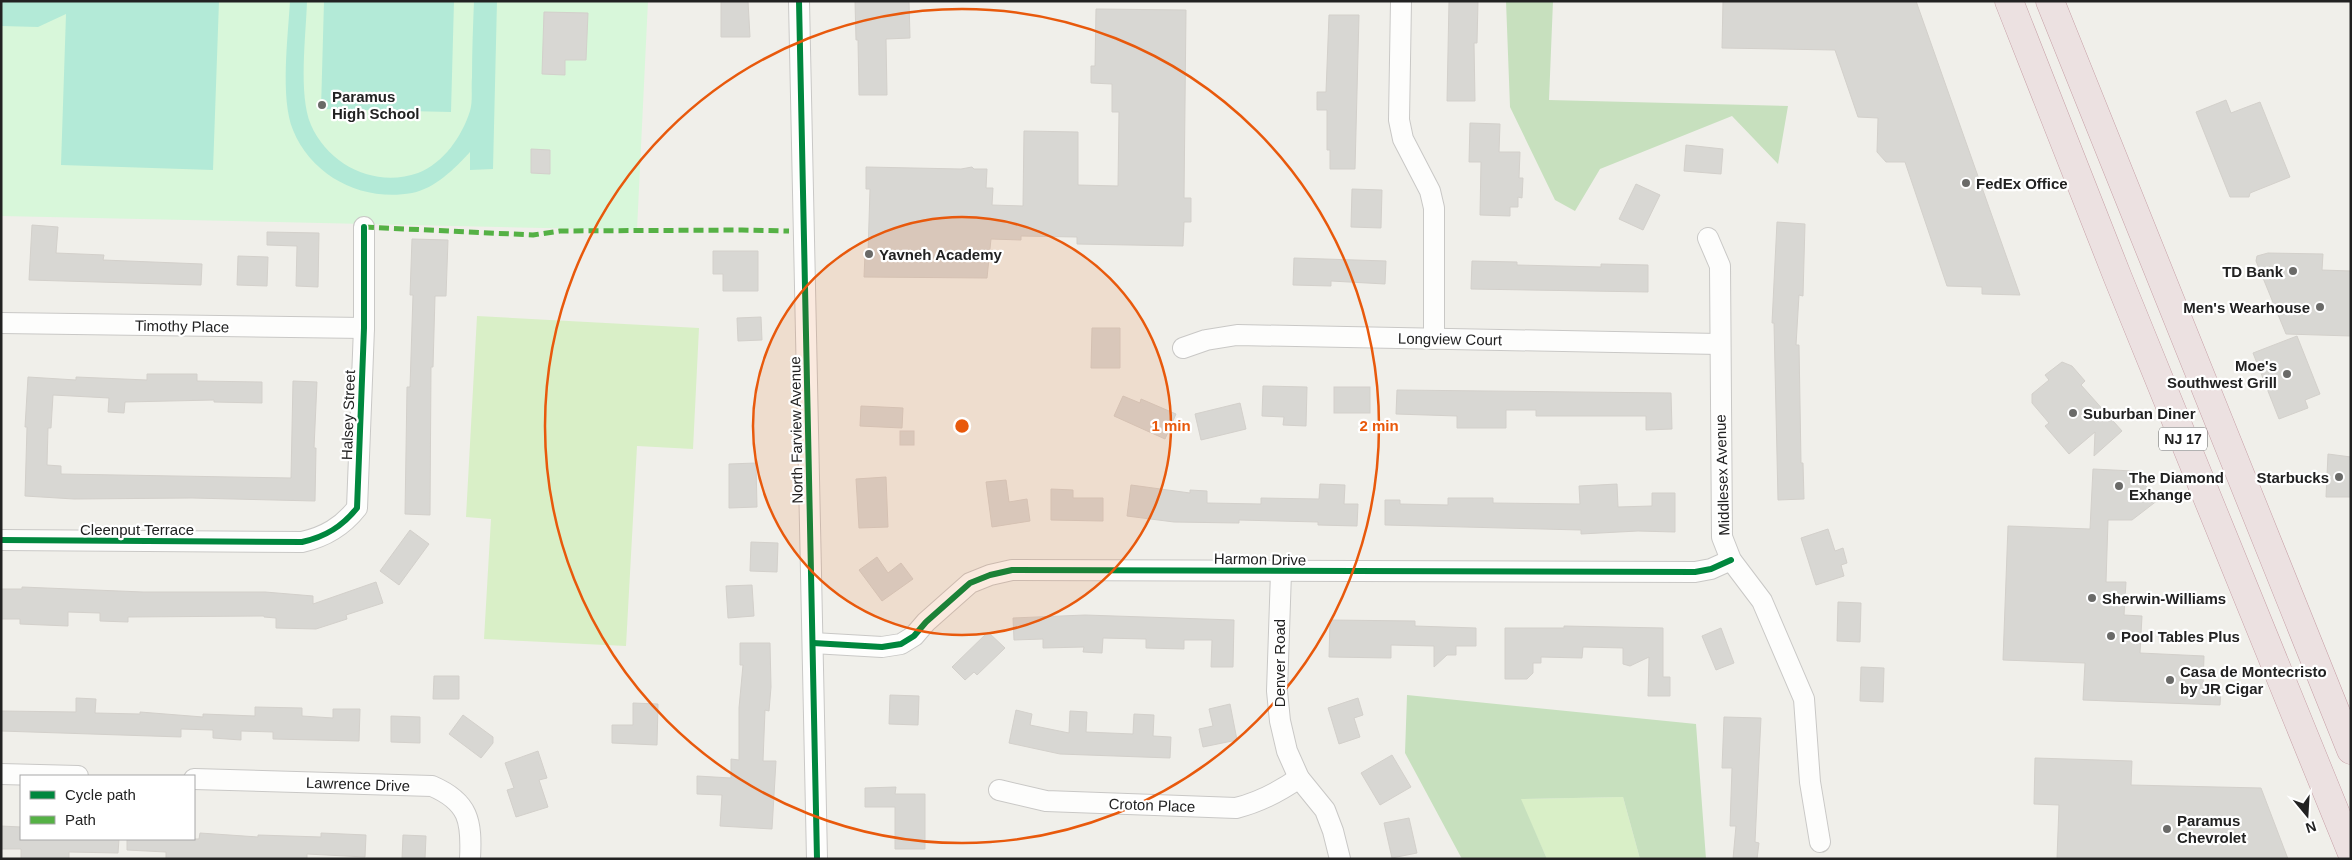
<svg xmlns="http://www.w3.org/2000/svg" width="2352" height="860" font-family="Arial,sans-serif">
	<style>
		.grass { fill: #d9efc7 }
		.forest { fill: #c7e0be }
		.park { fill: #d8f7da }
		.pitch { fill: #b3ead7 }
		.building { fill: #d8d7d3; stroke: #d3d0cb }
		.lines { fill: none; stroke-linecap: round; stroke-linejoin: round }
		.minor-casing { stroke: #c9c8c6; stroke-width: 22 }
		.highway-casing { stroke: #c7a0a7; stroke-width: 29 }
		.minor { stroke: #fdfdfc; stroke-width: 20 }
		.highway { stroke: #ece1e1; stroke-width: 28 }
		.quiet { stroke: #55b145; stroke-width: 5; stroke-dasharray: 10 5; stroke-linecap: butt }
		.cycleway-casing { stroke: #fff; stroke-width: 9 }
		.cycleway { stroke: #00873e; stroke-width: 6 }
		.ring { fill: none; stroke: #e8590c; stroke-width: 2.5 }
		.poi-dot { fill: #6a6a68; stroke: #fff; stroke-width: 2 }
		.labels { text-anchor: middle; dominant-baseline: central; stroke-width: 4.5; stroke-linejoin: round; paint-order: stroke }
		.shield { fill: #fff; stroke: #646464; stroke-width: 1 }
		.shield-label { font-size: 14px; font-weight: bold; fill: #222 }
		.poi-label { font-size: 15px; font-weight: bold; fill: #222; stroke: #fff; text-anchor: start }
		.street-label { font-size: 15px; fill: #222; stroke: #fff }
		.centre { fill: #e8590c; stroke: #fff; stroke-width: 2.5 }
		.ring-label { font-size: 15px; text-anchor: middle; font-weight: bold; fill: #e8590c; stroke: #fff; stroke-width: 4.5; stroke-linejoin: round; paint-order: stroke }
	</style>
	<rect width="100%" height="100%" fill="#f0efea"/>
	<g class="grass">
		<polygon points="477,316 699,328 693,449 637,446 626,646 484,639 491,519 466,517"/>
		<polygon points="1623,797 1640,859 1547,859 1520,799"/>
	</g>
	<g class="forest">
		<polygon points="1506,1 1553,1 1549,100 1788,106 1778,164 1732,116 1600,169 1575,211 1555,200 1510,107"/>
		<polygon points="1407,695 1696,724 1706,859 1640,859 1623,797 1521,799 1547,859 1462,859 1405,753"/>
	</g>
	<polygon class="park" points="1,1 648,1 637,230 1,216"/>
	<g class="pitch">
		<polygon points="1,1 219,1 213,170 61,165 66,14 38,27 1,26"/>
		<path d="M290,1H307C306,36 298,94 311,125C329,166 376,188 418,173C444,163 462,136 470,111C473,101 471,88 472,77C472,52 473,26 474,1H497L493,169L470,170V152C454,169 436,188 412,193C363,202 312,177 293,130C280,98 288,37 290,1Z"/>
		<polygon points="324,1 454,1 451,112 321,109"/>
	</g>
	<g class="building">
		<polygon points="721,1 748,1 750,37 721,37"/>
		<polygon points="855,1 909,1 910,38 886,39 887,95 859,95 858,40 856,40"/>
		<polygon points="1449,1 1478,1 1477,43 1474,43 1475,101 1447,101"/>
		<polygon points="1723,1 1916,1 2020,295 1982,294 1982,287 1947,286 1905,162 1886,162 1877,152 1878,118 1858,117 1835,50 1722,48"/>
		<polygon points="1096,9 1186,10 1184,198 1191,198 1191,222 1184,222 1183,246 1077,244 1077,237 1021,236 1021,240 991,239 987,278 864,277 865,254 868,254 870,189 866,189 866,167 961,169 972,167 974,169 987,169 986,188 993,188 992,205 1023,206 1024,131 1078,132 1078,185 1118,186 1119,112 1112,112 1112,84 1091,83 1091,66 1095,66"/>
		<polygon points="544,12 588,13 586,60 565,60 565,75 542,74"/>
		<polygon points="1329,15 1359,15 1355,169 1330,169 1330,150 1327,150 1327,110 1317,110 1317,92 1326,92"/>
		<polygon points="2226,100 2231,113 2260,102 2290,177 2250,193 2249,197 2230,197 2196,112"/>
		<polygon points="1470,123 1500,124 1499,152 1520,152 1519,178 1523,178 1522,198 1518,197 1518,207 1510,207 1510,216 1480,215 1481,162 1469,162"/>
		<polygon points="1686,145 1723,149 1721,174 1684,171"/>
		<polygon points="531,149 550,150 550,174 531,173"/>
		<polygon points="1636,184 1660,195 1643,230 1619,219"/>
		<polygon points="1352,189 1382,190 1381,228 1351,227"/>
		<polygon points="1777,222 1805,224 1803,296 1799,295 1796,345 1799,345 1801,463 1803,463 1804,499 1778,500 1774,323 1772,323"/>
		<polygon points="32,225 58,227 56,253 104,255 103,260 202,264 201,285 29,280"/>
		<polygon points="267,232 319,233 318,287 296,286 297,246 267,245"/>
		<polygon points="412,239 448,240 446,296 435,296 433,367 431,367 430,515 405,514 407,387 410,387 413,295 410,295"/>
		<polygon points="713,251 758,251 758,291 723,291 723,274 713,274"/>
		<polygon points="2268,253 2323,254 2322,270 2351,271 2351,336 2286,334 2256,261 2257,256"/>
		<polygon points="238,256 268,257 267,286 237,285"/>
		<polygon points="1294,258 1386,261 1385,284 1331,281 1331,286 1293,285"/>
		<polygon points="1472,261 1517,262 1517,265 1601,267 1601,264 1648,265 1648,292 1471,289"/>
		<polygon points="761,317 762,340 738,341 737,318"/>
		<polygon points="1092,328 1120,328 1120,368 1091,368"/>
		<polygon points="2297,336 2320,394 2305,400 2308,408 2279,419 2253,353"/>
		<polygon points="2062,362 2072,366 2085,381 2081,385 2122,431 2094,456 2095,432 2069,454 2045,426 2049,423 2032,403 2032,394 2049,380 2045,375"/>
		<polygon points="147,374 197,374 197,381 262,382 262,403 214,402 214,400 125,402 124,413 108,412 109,398 53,395 51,428 48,428 47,465 61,466 61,474 291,478 293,381 317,382 314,448 316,448 315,501 192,498 74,499 25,496 27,427 25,427 28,377 76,380 76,377 147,380"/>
		<polygon points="1263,386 1307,387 1306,426 1283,425 1284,417 1262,416"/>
		<rect x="1334" y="387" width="36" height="26"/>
		<polygon points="1397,390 1671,393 1672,429 1646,430 1646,416 1536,416 1536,410 1506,410 1506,428 1457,428 1457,416 1396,414"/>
		<polygon points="1123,396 1140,403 1141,399 1176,414 1165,439 1114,416"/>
		<polygon points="1240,403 1246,429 1201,440 1195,414"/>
		<polygon points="861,406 903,408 902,428 860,426"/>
		<rect x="900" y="431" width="14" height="14"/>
		<polygon points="2328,454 2351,457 2351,497 2326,497"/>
		<polygon points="756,463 757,507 729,508 729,464"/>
		<polygon points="2093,469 2133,471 2158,500 2132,520 2108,520 2106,582 2126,582 2124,615 2142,616 2140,653 2204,656 2203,686 2221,686 2220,705 2083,700 2085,663 2003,660 2008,526 2090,529"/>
		<polygon points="886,477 888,527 859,528 856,479"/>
		<polygon points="1006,480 1009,502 1027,499 1030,521 992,527 986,482"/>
		<polygon points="1320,484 1345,485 1344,504 1358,504 1357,526 1318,525 1318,522 1239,520 1239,523 1174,522 1127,516 1131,485 1190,493 1190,490 1207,491 1207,503 1261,504 1261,498 1319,499"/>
		<polygon points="1617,484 1618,507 1652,506 1652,493 1675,493 1675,532 1638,531 1581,534 1581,530 1385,525 1385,500 1400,500 1400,504 1448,505 1448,498 1493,498 1493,503 1580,504 1579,486"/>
		<polygon points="1051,489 1073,490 1073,498 1103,498 1103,521 1051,520"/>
		<polygon points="1828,529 1835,551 1843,548 1847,563 1841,565 1844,576 1816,585 1801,538"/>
		<polygon points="410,530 429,544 399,585 380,571"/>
		<polygon points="751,542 778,543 777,572 750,571"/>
		<polygon points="877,557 888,573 901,563 913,579 882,601 859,570"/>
		<polygon points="376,582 383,603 346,615 347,619 316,629 276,628 276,618 264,617 264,616 128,617 128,622 100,621 100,613 68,612 68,626 20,624 20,619 1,619 1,589 22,589 22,587 143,592 265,592 313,596 313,604"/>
		<polygon points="752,585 754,616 728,618 726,586"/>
		<polygon points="1838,602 1861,603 1860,642 1837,641"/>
		<polygon points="1085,615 1234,620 1233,667 1211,667 1212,640 1184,640 1184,649 1146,648 1146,639 1103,638 1102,653 1083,652 1084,647 1043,648 1043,639 1014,640 1013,618"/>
		<polygon points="1330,620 1415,621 1415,626 1476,628 1476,646 1456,646 1456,655 1447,655 1434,667 1434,646 1391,645 1391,658 1329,657"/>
		<polygon points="1564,626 1663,628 1663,677 1670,677 1670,696 1648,696 1649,657 1630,666 1623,664 1623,648 1583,647 1582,658 1541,657 1541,663 1533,663 1533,673 1527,679 1505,679 1505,628 1564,628"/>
		<polygon points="1721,628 1734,663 1716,670 1702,636"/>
		<polygon points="988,632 1005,648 977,675 974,672 965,680 952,667"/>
		<polygon points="740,643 770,643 771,687 769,711 765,710 763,761 776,761 772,829 720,826 722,795 697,794 697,776 731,778 731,759 739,760 739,708 743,665 740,665"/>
		<polygon points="1861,667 1884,668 1883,702 1860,701"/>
		<polygon points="434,676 459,676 459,699 433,699"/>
		<polygon points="890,695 919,696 918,725 889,724"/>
		<polygon points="76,698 96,699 95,713 140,714 140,712 203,717 203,714 255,716 255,707 302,708 302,716 333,718 333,709 360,709 359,741 273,739 273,732 241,731 241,740 213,738 213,730 181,729 181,737 1,731 1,711 76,712"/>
		<polygon points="1358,698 1363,715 1354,718 1360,737 1339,744 1328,708"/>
		<polygon points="633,703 658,704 657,745 612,743 612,725 633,725"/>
		<polygon points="1230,704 1237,740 1203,747 1199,729 1213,726 1209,709"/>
		<polygon points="1016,710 1032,714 1030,725 1069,733 1070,711 1087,712 1086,732 1133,734 1134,714 1154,715 1153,736 1171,737 1170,758 1060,754 1009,743"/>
		<polygon points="463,715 493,737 493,743 481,758 449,734"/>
		<polygon points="391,716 420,717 420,743 391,742"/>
		<polygon points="1724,717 1761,718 1755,842 1759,843 1757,859 1733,859 1736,826 1730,826 1732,768 1722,768"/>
		<polygon points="538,751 547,778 539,780 548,807 516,817 507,790 514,788 505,763"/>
		<polygon points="1392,755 1411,787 1380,805 1361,773"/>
		<polygon points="2035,758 2132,761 2131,785 2261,788 2288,859 2057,859 2059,805 2034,804"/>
		<polygon points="896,787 895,794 925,794 925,849 895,849 895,807 865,807 865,788"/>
		<polygon points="1409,818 1417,853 1392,858 1384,823"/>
		<polygon points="1,826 21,827 21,839 119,839 118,853 69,852 69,859 21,859 21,849 1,849"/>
		<polygon points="200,833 258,837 258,835 321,837 321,833 366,835 365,857 307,854 307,859 166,859 166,852 127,850 127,839 199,839"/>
		<polygon points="403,835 426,836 425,859 402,859"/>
	</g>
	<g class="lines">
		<defs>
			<g id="minor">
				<polyline points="799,1 817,859"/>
				<polyline points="1401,1 1399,120 1403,139 1430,191 1434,208 1434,339"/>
				<polyline points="1708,238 1720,266 1722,537 1731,560 1762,601 1804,699 1810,782 1820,842"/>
				<polyline points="1,323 364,328"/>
				<polyline points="1183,348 1206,340 1237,335 1719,344"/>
				<path d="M1,540L302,542C325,537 342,527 357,508L364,328V227"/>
				<polyline points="1281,572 1277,691 1280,721 1287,751 1299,778 1325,810 1333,831 1340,859"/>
				<polyline points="813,643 882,647 901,644 914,636 926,622 970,583 990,575 1012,570 1695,572 1711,569 1731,560"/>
				<polyline points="1,774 78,776"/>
				<path d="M194,779L432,786C469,802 472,821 470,859"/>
				<path d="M999,790L1046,801L1236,808C1260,802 1279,792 1299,778"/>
			</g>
			<g id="highway">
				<polyline points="2009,1 2118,278 2351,851"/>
				<polyline points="2050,1 2351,750"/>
			</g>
		</defs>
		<use href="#minor" class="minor-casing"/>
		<use href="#highway" class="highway-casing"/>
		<use href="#minor" class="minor"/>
		<use href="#highway" class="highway"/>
		<polyline class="quiet" points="364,227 533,235 560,231 742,230 789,231"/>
		<defs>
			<g id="cycleway">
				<polyline points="799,1 817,859"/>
				<path d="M1,540L302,542C325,537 342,527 357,508L364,328V227"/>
				<polyline points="813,643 882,647 901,644 914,636 926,622 970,583 990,575 1012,570 1695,572 1711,569 1731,560"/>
			</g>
		</defs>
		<use href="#cycleway" class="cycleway-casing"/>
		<use href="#cycleway" class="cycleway"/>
	</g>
	<circle cx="962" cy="426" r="209" fill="#e8590c" fill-opacity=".12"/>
	<g class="ring">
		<circle cx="962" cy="426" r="209"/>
		<circle cx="962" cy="426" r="417"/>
	</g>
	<g class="poi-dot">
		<circle cx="322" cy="105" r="5"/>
		<circle cx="1966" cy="183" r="5"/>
		<circle cx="869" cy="254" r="5"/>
		<circle cx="2293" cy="271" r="5"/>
		<circle cx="2320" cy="307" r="5"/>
		<circle cx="2287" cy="374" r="5"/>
		<circle cx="2073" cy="413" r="5"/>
		<circle cx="2339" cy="477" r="5"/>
		<circle cx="2119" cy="486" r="5"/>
		<circle cx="2092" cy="598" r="5"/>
		<circle cx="2111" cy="636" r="5"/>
		<circle cx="2170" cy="680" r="5"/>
		<circle cx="2167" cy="829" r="5"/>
	</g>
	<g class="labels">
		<rect class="shield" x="2159" y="427.5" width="48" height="23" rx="4"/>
		<g class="shield-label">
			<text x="2183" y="439">NJ 17</text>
		</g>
		<g class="poi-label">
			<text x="332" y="96">Paramus<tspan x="332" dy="17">High School</tspan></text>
			<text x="1976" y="183">FedEx Office</text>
			<text x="879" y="254">Yavneh Academy</text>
			<text x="2283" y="271" text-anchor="end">TD Bank</text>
			<text x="2310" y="307" text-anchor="end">Men's Wearhouse</text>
			<text x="2277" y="365" text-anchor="end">Moe's<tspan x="2277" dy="17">Southwest Grill</tspan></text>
			<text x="2083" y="413">Suburban Diner</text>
			<text x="2129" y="477">The Diamond<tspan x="2129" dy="17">Exhange</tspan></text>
			<text x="2329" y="477" text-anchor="end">Starbucks</text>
			<text x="2102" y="598">Sherwin-Williams</text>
			<text x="2121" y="636">Pool Tables Plus</text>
			<text x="2180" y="671">Casa de Montecristo<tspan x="2180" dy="17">by JR Cigar</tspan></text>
			<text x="2177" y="820">Paramus<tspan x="2177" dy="17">Chevrolet</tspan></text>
		</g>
		<g class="street-label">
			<text transform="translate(182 326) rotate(1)">Timothy Place</text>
			<text transform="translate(1450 339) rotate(1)">Longview Court</text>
			<text transform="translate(348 415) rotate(-88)">Halsey Street</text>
			<text transform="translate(796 430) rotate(-91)">North Farview Avenue</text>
			<text transform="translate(1722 475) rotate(-92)">Middlesex Avenue</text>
			<text x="137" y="529">Cleenput Terrace</text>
			<text transform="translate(1260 559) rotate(1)">Harmon Drive</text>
			<text transform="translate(1279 663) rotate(-90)">Denver Road</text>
			<text transform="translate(358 784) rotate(2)">Lawrence Drive</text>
			<text transform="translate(1152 805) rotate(2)">Croton Place</text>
		</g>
	</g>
	<circle cx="962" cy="426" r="8" class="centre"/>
	<g class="ring-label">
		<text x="1171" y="431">1 min</text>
		<text x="1379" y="431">2 min</text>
	</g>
	<rect width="2352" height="860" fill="none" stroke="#222222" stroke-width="5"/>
	<rect x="20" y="775" width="175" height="65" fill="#ffffff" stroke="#a7a7a7"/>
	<rect x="30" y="791" width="25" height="8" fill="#00873e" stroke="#a7a7a7"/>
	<text x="65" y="800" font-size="15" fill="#222222">Cycle path</text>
	<rect x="30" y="816" width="25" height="8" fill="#55b145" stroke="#a7a7a7"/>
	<text x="65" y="825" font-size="15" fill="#222222">Path</text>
	<g transform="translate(2307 815) rotate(162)" stroke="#ffffff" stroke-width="4" paint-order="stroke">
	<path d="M0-4L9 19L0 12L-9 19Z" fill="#222222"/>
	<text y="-8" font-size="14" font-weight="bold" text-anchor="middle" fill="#222222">N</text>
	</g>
</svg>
